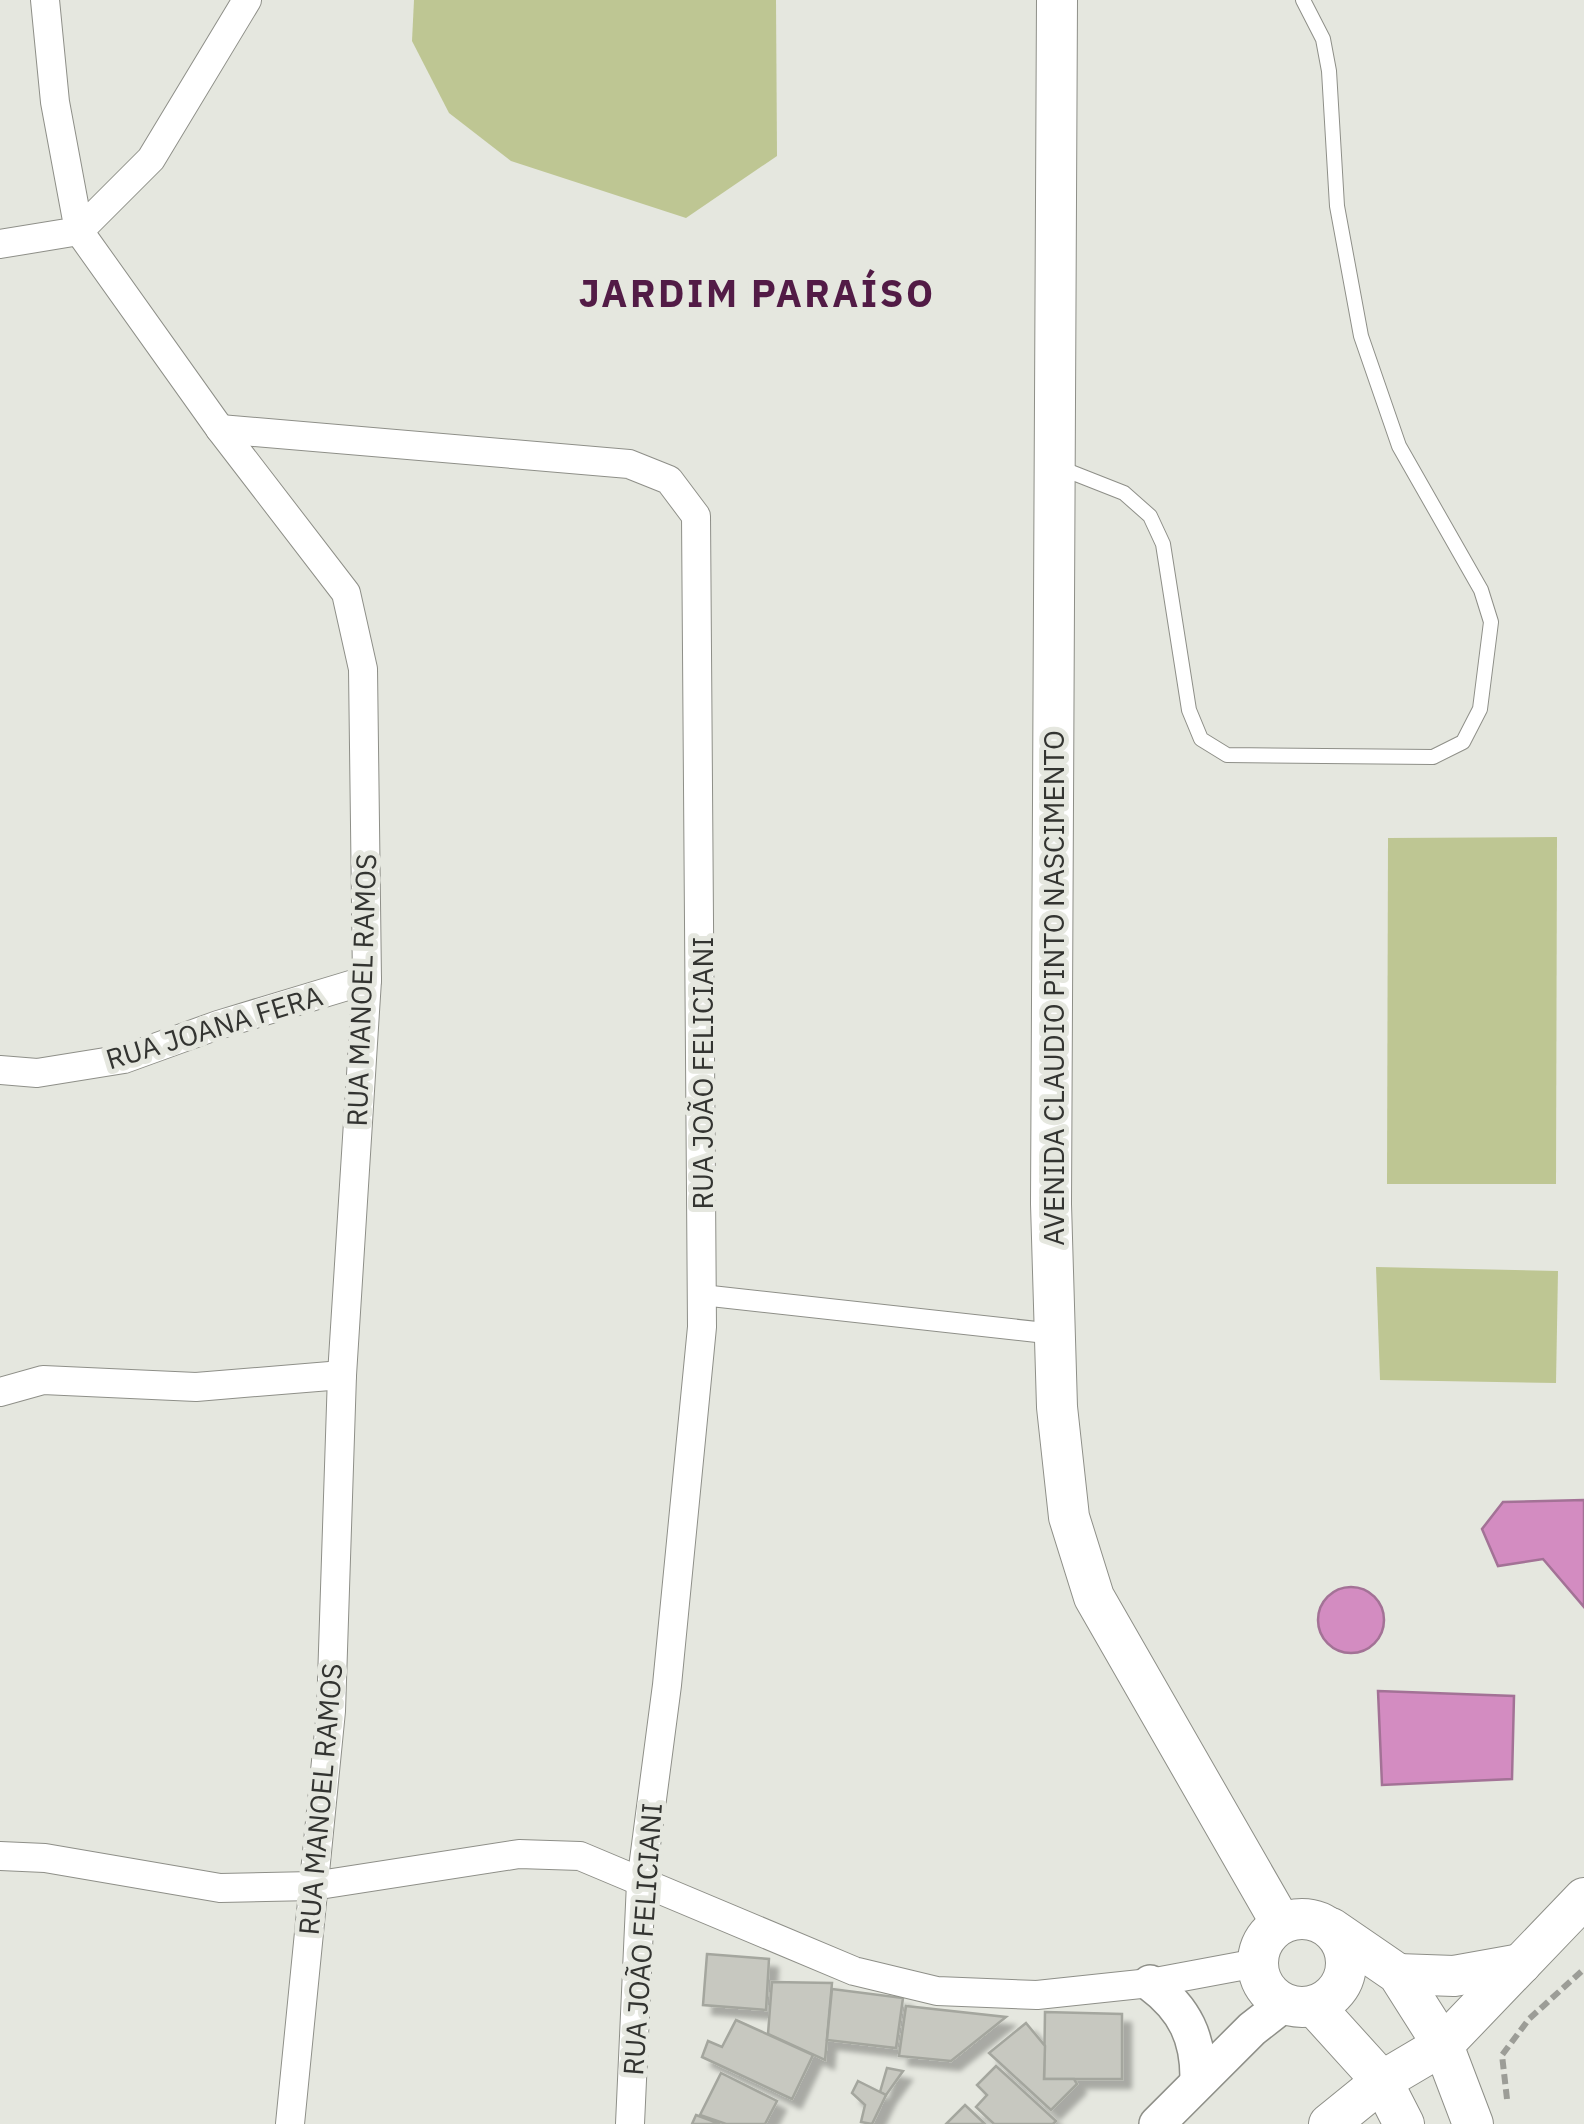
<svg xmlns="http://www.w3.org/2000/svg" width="1584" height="2124" font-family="'IBM Plex Sans',sans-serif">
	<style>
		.green { fill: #bec693 }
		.water { fill: #d38cc1; stroke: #a37296; stroke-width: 2.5 }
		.building { fill: #c7c8c0; stroke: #a4a69e; stroke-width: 2.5; filter: url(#shadow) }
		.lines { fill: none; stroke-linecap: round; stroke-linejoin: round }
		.service-casing { stroke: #8e8f88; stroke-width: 16 }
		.pedestrian-casing { stroke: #8e8f88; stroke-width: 22 }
		.minor-casing { stroke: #8e8f88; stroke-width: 30 }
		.tertiary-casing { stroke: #8e8f88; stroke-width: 38 }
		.secondary-casing { stroke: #8e8f88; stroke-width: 42 }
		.path { stroke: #9c9d97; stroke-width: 6; stroke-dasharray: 10 5; stroke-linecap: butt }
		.service { stroke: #fff; stroke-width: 14 }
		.pedestrian { stroke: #fff; stroke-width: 20 }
		.minor { stroke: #fff; stroke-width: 28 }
		.tertiary { stroke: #fff; stroke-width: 35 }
		.secondary { stroke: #fff; stroke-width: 40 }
		.labels { text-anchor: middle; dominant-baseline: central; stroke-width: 10; stroke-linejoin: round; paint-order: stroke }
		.street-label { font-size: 28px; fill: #333431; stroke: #e5e7df }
		.district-label { font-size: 38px; font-weight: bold; letter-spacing: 2.5px; fill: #521b46; stroke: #e5e7df }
	</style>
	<defs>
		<filter id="shadow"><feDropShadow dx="9" dy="9" stdDeviation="2.5" flood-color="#0004"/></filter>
	</defs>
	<rect width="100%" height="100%" fill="#e5e7df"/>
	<g class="green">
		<polygon points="414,0 776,0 777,156 686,218 511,161 449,113 412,41"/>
		<polygon points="1557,837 1556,1184 1387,1184 1388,838"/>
		<polygon points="1376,1267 1558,1271 1556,1383 1380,1380"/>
	</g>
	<g class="water">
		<polygon points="1584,1500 1584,1607 1543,1559 1498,1566 1482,1529 1503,1502"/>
		<circle cx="1351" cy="1620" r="33"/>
		<polygon points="1378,1691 1514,1696 1512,1779 1382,1785"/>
	</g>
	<g class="building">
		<polygon points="707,1954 769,1959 766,2010 703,2005"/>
		<polygon points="772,1982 832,1983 825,2060 768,2034"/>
		<polygon points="832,1989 903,1998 896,2048 827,2040"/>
		<polygon points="906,2006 1006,2017 951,2061 899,2056"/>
		<polygon points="1045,2012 1122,2014 1122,2079 1044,2079"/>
		<polygon points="736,2020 813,2055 792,2099 702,2057 708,2041 722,2047"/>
		<polygon points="1026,2023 1045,2046 1044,2079 1074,2079 1077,2084 1051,2110 989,2053"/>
		<polygon points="996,2066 1056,2121 1053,2124 994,2124 976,2107 987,2095 977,2085"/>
		<polygon points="887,2068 903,2071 886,2095 880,2092"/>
		<polygon points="721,2073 777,2101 765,2124 726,2124 700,2115"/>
		<polygon points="858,2081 886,2095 872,2124 861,2122 865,2105 852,2093"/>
		<polygon points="965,2105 985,2124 946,2124"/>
		<polygon points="696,2115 720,2124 692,2124"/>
	</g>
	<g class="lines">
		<defs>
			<polyline id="service" points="1058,467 1124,493 1150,516 1163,544 1189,710 1201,739 1227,755 1433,757 1463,742 1480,709 1491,622 1481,590 1399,446 1361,336 1337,206 1329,71 1323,39 1303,0"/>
			<polyline id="pedestrian" points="702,1295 1055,1334"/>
			<g id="minor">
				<polyline points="247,0 151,159 79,231 220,429 346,593 363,669 367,980 342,1375 331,1711 290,2124"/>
				<polyline points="0,244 79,231 55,102 45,0"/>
				<polyline points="220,429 629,464 669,480 696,516 702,1327 667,1685 641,1883 630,2124"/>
				<polyline points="0,1070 37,1073 124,1059 218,1025 367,980"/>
				<polyline points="0,1392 43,1380 196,1387 342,1375"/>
				<polyline points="0,1856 45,1858 220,1888 313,1886 519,1854 580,1856 854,1971 937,1991 1037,1995 1150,1983 1257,1963"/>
			</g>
			<g id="tertiary">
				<path d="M1150,1983C1185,2009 1199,2038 1198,2082"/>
				<polyline points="1157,2124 1252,2029 1284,2004"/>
			</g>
			<g id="secondary">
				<polyline points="1057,0 1051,1204 1057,1407 1069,1517 1094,1597 1281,1923"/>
				<circle cx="1302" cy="1963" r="44"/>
				<polyline points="1331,1928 1398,1974 1443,2045 1473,2124"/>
				<polyline points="1398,1974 1454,1976 1521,1964"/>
				<polyline points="1314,2006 1382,2081 1404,2124"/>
				<polyline points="1329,2124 1382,2081 1443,2045 1584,1898"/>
			</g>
		</defs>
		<use href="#service" class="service-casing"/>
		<use href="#pedestrian" class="pedestrian-casing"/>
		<use href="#minor" class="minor-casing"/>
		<use href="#tertiary" class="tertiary-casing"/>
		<use href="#secondary" class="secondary-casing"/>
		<polyline class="path" points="1507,2099 1502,2055 1529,2019 1584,1969"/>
		<use href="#service" class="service"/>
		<use href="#pedestrian" class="pedestrian"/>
		<use href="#minor" class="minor"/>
		<use href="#tertiary" class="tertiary"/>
		<use href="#secondary" class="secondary"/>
	</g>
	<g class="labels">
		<g class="street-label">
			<text transform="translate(1053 988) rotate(-90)">AVENIDA CLAUDIO PINTO NASCIMENTO</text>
			<text transform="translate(361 990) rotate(-88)">RUA MANOEL RAMOS</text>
			<text transform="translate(214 1027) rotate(-17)">RUA JOANA FERA</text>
			<text transform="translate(702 1073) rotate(-90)">RUA JOÃO FELICIANI</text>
			<text transform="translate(320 1799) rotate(-85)">RUA MANOEL RAMOS</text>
			<text transform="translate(642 1939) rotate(-86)">RUA JOÃO FELICIANI</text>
		</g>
		<g class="district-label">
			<text x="757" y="292">JARDIM PARAÍSO</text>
		</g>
	</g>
</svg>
